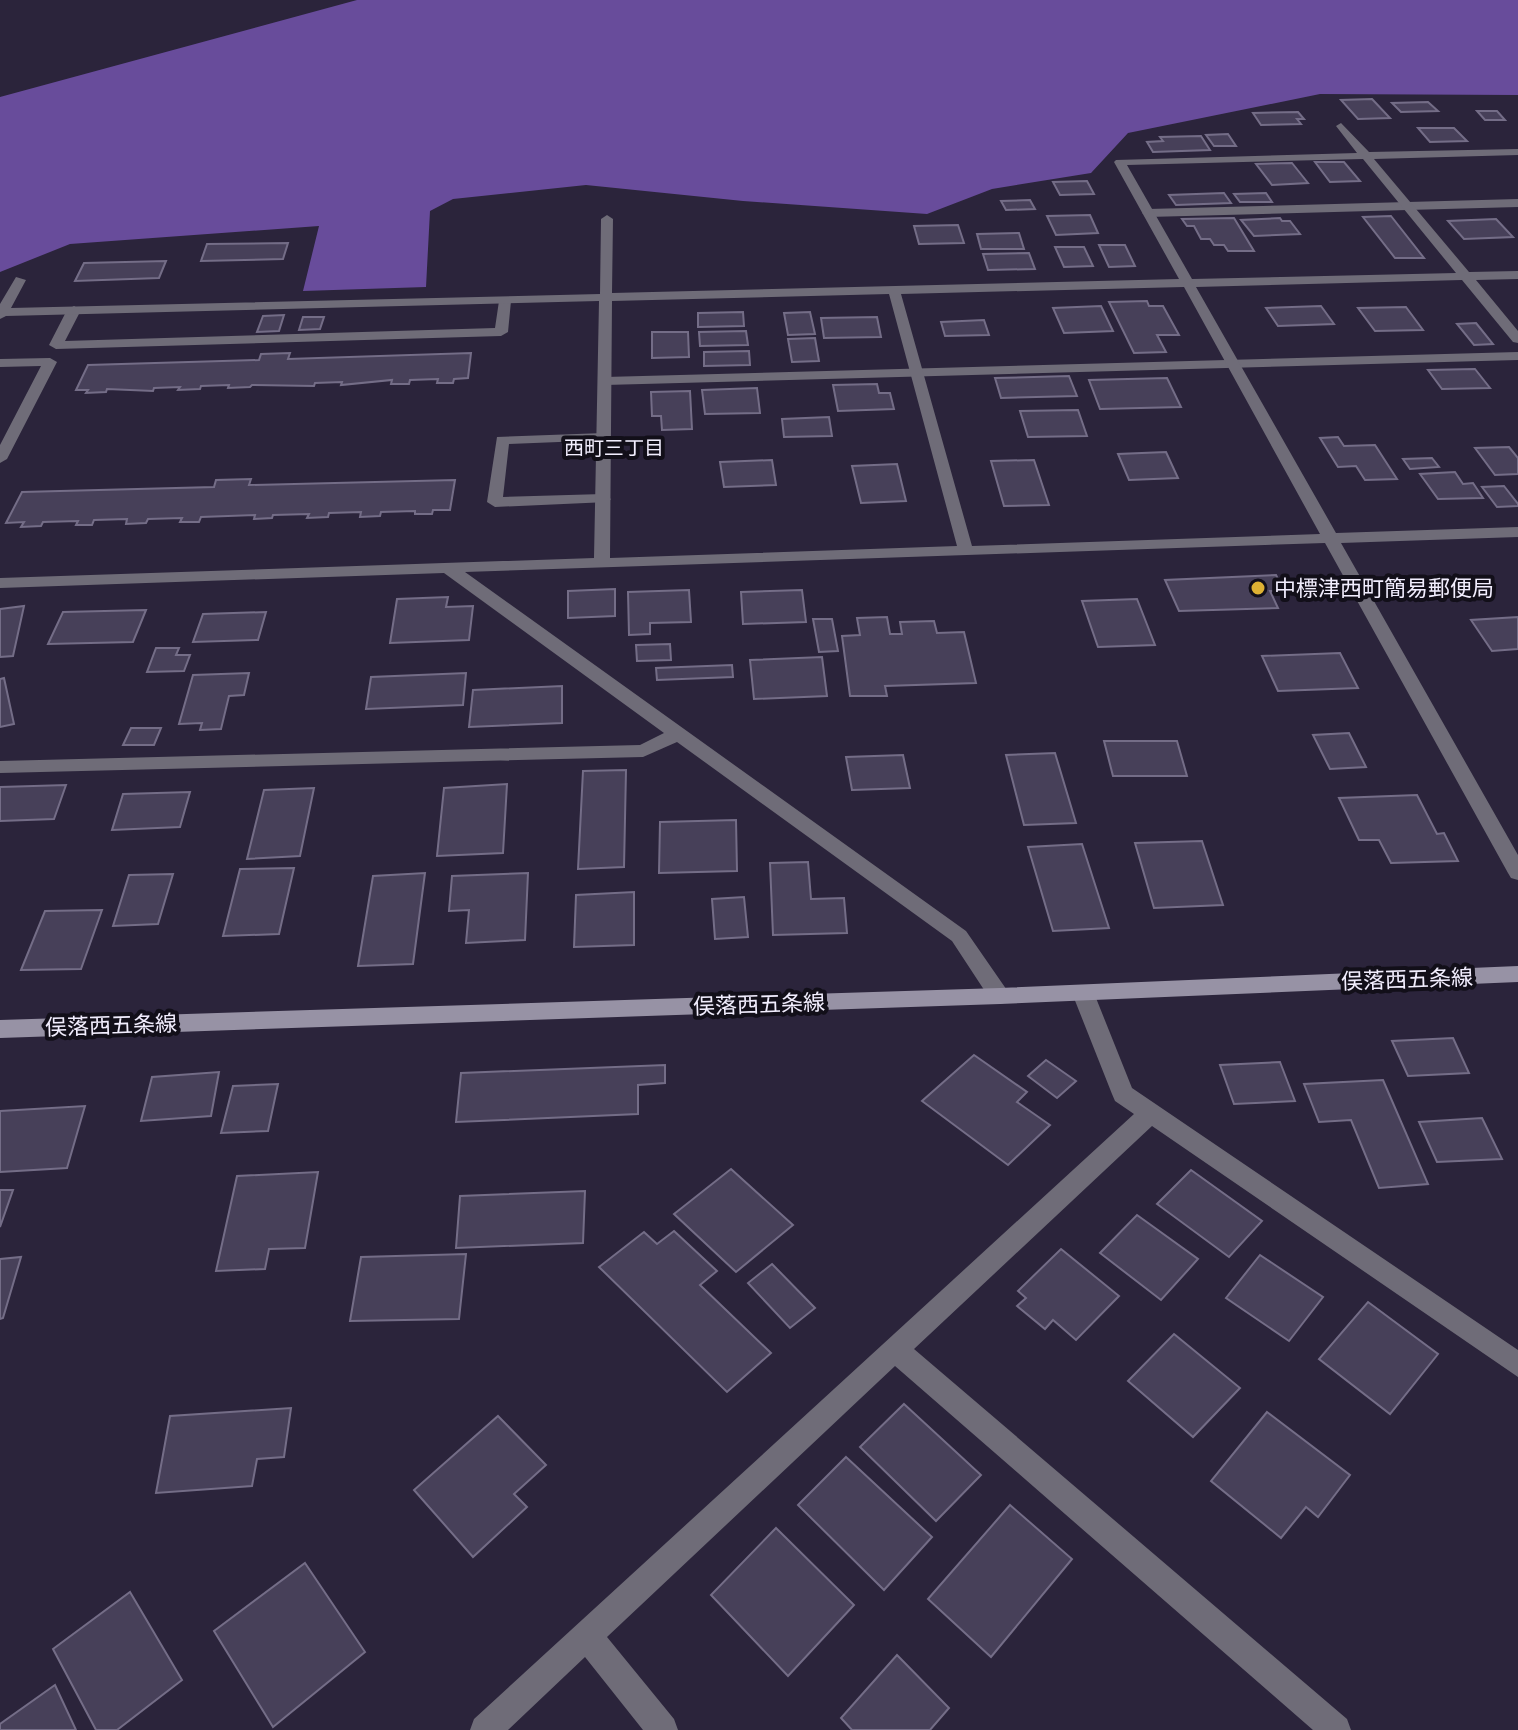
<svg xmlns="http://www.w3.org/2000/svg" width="1518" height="1730" font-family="'Public Sans','Noto Sans JP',sans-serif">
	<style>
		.forest { fill: #684c9b }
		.building { fill: #474059; stroke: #746d87; stroke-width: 2 }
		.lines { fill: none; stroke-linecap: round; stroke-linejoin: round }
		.service { fill: #6f6c78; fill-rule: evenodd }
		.minor { fill: #6f6c78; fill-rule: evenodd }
		.secondary { fill: #9792a5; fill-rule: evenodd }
		.poi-dot { fill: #deb133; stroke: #120f19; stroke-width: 3 }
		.labels { text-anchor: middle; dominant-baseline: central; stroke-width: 8; stroke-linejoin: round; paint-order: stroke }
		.far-neighbourhood-label { font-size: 20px; fill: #f2eefe; stroke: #120f19 }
		.poi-label { font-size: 22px; fill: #f2eefe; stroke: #120f19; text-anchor: start }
		.street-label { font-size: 22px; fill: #f2eefe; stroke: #120f19 }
	</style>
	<rect width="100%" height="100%" fill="#2b243b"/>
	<polygon class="forest" points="357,0 1518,0 1518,95 1320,94 1128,133 1091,173 992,189 927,214 743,201 586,185 453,199 430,211 426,287 303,291 319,226 70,244 0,272 0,97"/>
	<g class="building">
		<polygon points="1372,99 1390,118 1358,119 1341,100"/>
		<polygon points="1428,102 1438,111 1401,112 1392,103"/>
		<polygon points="1477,111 1497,111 1505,120 1485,120"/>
		<polygon points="1298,112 1304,119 1297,119 1301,124 1261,125 1253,113"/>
		<polygon points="1418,128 1454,128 1467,141 1430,142"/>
		<polygon points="1228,134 1236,146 1214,146 1206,135"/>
		<polygon points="1201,136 1210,150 1153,152 1147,142 1163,141 1160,137"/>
		<polygon points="1315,162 1344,162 1360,181 1330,182"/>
		<polygon points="1292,163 1308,183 1272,185 1256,164"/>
		<polygon points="1087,181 1094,194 1060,195 1053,182"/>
		<polygon points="1224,193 1231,203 1176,205 1169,195"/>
		<polygon points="1266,193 1272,202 1240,202 1234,194"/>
		<polygon points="1030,200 1035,209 1006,210 1001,201"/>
		<polygon points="1090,215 1098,233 1056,235 1047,216"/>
		<polygon points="1391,216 1424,258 1395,258 1363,217"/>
		<polygon points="1234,218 1254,251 1228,251 1224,245 1214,245 1210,239 1201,239 1194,226 1187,226 1182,219"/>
		<polygon points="1280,218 1282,221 1290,221 1300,234 1254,236 1241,220"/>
		<polygon points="1496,219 1513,237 1464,239 1448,221"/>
		<polygon points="958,225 964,243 919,244 914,226"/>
		<polygon points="1019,233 1024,249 981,249 977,234"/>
		<polygon points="288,243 283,259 201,261 207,244"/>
		<polygon points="1099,245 1125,245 1135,266 1109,267"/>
		<polygon points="1055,247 1084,247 1093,266 1064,267"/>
		<polygon points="1029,253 1035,269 988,270 983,254"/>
		<polygon points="166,261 159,278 75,281 84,263"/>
		<polygon points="1147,301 1149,306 1163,306 1179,335 1157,335 1166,352 1134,353 1109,302"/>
		<polygon points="1101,306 1113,331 1064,333 1053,308"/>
		<polygon points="1321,306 1334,324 1278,326 1266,308"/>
		<polygon points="1406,307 1423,330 1375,331 1358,308"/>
		<polygon points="743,312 744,326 698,327 698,313"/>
		<polygon points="810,312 815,334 788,335 784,313"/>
		<polygon points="284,315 279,331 257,332 263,316"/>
		<polygon points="303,317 324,317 320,329 299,330"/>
		<polygon points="877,317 881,337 824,338 821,318"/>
		<polygon points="984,320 989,335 945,336 941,322"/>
		<polygon points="1476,323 1493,344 1474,345 1457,324"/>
		<polygon points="746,331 748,345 700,346 699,332"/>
		<polygon points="652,332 688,332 689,357 652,358"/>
		<polygon points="815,338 819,361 792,362 788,339"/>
		<polygon points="749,351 750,365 704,366 704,352"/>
		<polygon points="290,353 288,359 471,353 468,378 454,379 453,383 437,383 438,379 410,380 409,384 391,384 392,380 341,385 342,382 315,383 314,386 252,385 250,387 228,388 229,385 201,386 200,389 178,390 180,387 154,388 153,391 107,389 106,392 86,393 88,390 76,390 88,365 259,360 261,354"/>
		<polygon points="1475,369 1490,388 1442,389 1428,370"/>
		<polygon points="1069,376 1077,396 1001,398 995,378"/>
		<polygon points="1167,378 1181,407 1100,409 1089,380"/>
		<polygon points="877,384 879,393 890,393 894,409 838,411 833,385"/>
		<polygon points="757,388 760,413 705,414 702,390"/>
		<polygon points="690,391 692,429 662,430 661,416 652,416 651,392"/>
		<polygon points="1078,410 1087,436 1028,437 1020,411"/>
		<polygon points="829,417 832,436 784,437 782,419"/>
		<polygon points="1338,437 1344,446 1375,445 1397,479 1365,480 1356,466 1338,467 1320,438"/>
		<polygon points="1509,447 1518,458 1518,474 1495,475 1475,448"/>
		<polygon points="1166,452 1178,478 1129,480 1118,454"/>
		<polygon points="1432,458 1439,467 1410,469 1403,459"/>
		<polygon points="772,460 776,485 724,487 720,462"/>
		<polygon points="1034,460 1049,505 1004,506 991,461"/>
		<polygon points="897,464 906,501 861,503 852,466"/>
		<polygon points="1455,472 1463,484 1473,483 1483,498 1438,499 1420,474"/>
		<polygon points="251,479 249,485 455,480 450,510 433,510 432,514 415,514 415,511 381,512 380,516 360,517 361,512 329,513 328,517 307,518 309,514 273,515 272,518 254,519 255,515 201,517 199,522 180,522 182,518 148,519 146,523 126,524 127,519 94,520 92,525 76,525 78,521 43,522 41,526 21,527 24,522 6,523 22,492 214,487 216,480"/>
		<polygon points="1504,486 1518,504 1518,506 1497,507 1482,487"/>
		<polygon points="1276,575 1284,591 1270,591 1278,608 1179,611 1165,580"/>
		<polygon points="615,589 615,616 568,618 568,591"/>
		<polygon points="689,590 691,622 650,623 650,634 629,635 628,592"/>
		<polygon points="802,590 806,622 743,624 741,592"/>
		<polygon points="448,597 446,607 473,606 469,640 390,643 397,599"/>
		<polygon points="1137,599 1155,645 1098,647 1082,601"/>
		<polygon points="24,606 13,656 0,657 0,609"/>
		<polygon points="146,610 133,642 48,644 63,612"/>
		<polygon points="266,612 258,640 193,642 203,614"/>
		<polygon points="887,617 890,634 902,634 900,622 934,621 937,633 964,632 976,683 885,686 887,696 850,696 842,636 860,635 857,618"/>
		<polygon points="1518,617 1518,649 1492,651 1471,620"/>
		<polygon points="813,619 832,619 838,651 819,652"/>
		<polygon points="670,644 671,660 637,661 636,645"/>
		<polygon points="156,648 179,648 176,655 190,655 184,671 147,672"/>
		<polygon points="1340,653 1358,688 1278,691 1262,656"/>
		<polygon points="822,657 827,696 754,699 750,660"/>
		<polygon points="732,665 733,677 657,680 656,668"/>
		<polygon points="249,673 244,695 229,696 221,729 200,730 202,723 179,724 193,675"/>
		<polygon points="466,673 463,705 366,709 371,677"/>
		<polygon points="4,678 14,724 0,727 0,679"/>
		<polygon points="562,686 562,723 469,727 473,690"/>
		<polygon points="131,728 161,728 154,745 123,745"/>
		<polygon points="1349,733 1366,767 1330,769 1313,735"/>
		<polygon points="1104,741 1177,741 1187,776 1113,776"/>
		<polygon points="1055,753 1076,823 1024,825 1006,755"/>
		<polygon points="903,755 910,788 852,790 846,757"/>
		<polygon points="626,770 624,867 578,869 583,771"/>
		<polygon points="507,784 503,853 437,856 444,788"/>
		<polygon points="66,785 54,819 0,821 0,787"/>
		<polygon points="314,788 300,856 247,859 264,790"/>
		<polygon points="190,792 180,827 112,830 123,794"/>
		<polygon points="1417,795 1437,834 1444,833 1458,861 1391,863 1379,840 1359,840 1339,798"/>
		<polygon points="736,820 737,871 659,873 660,822"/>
		<polygon points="1202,841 1223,905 1154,908 1135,843"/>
		<polygon points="1082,844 1109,928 1053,931 1028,847"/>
		<polygon points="808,862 811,899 844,898 847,933 773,935 770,863"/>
		<polygon points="294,868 279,934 223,936 240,869"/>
		<polygon points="425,873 413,964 358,966 373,876"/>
		<polygon points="528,873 525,940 466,943 469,910 449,911 452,876"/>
		<polygon points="173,874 158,924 113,926 129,875"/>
		<polygon points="634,892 634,945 574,947 576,895"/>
		<polygon points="744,897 748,937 715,939 712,899"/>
		<polygon points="102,910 81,969 21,970 45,911"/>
		<polygon points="1453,1038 1469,1073 1408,1076 1392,1041"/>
		<polygon points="974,1055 1027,1092 1017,1102 1050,1125 1008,1165 922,1101"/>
		<polygon points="1046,1060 1076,1081 1057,1098 1028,1076"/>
		<polygon points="1280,1062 1295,1101 1234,1104 1220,1065"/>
		<polygon points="665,1065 665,1083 638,1085 638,1114 456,1122 461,1073"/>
		<polygon points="219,1072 211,1116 141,1121 152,1077"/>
		<polygon points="1383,1080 1428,1184 1379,1188 1351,1120 1319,1122 1304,1084"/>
		<polygon points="278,1084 268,1131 221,1133 233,1086"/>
		<polygon points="85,1106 67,1168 0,1172 0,1111"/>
		<polygon points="1482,1118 1502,1159 1437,1162 1419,1122"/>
		<polygon points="731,1169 793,1225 736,1272 674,1214"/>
		<polygon points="1191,1170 1262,1221 1229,1257 1157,1204"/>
		<polygon points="318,1172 305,1248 269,1249 265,1269 216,1271 237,1176"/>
		<polygon points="0,1190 13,1190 0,1227"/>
		<polygon points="585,1191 583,1243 456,1248 460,1196"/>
		<polygon points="1137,1215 1198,1259 1161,1300 1100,1253"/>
		<polygon points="674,1231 717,1271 700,1285 771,1353 727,1392 599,1267 644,1232 657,1244"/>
		<polygon points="1061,1249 1119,1296 1076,1340 1053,1320 1045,1329 1017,1306 1026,1298 1018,1291"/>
		<polygon points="466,1254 459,1319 350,1321 361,1257"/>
		<polygon points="1260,1255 1323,1297 1289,1341 1226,1298"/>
		<polygon points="21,1257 3,1318 0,1319 0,1259"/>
		<polygon points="772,1264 815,1308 790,1328 748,1283"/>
		<polygon points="1368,1302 1438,1354 1390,1414 1319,1359"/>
		<polygon points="1174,1334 1240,1388 1193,1437 1128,1381"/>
		<polygon points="904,1404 981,1475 936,1521 860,1447"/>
		<polygon points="291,1408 284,1457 257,1459 252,1486 156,1493 170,1416"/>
		<polygon points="1267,1412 1350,1475 1318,1517 1306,1507 1281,1538 1211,1481"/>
		<polygon points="498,1416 546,1465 514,1494 527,1507 473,1557 414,1490"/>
		<polygon points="846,1457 932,1537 884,1590 798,1505"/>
		<polygon points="1010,1505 1072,1559 991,1657 928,1599"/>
		<polygon points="776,1528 854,1605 788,1676 711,1595"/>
		<polygon points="305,1563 365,1652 273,1727 214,1631"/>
		<polygon points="130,1592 182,1680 117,1730 96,1730 53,1649"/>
		<polygon points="897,1655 949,1708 930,1730 852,1730 841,1718"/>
		<polygon points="55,1685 76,1730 0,1730 0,1724"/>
	</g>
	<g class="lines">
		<g class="service">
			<polygon points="1518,199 1518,207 1148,217 1142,213 1148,209"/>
			<polygon points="505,297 511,301 508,332 501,336 56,349 49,345 67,310 74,306 81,310 65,341 495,328 499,301"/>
			<polygon points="1518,352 1518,360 605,385 598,381 605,377"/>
			<polygon points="50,358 57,362 7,459 0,463 0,445 41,366 0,367 0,359"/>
			<polygon points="604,433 611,437 609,440 509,444 503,497 603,494 611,499 608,502 495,507 487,502 497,437"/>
		</g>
		<g class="minor">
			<path d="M1341,123L1369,152L1518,149V155L1374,159L1469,272L1518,271V279L1476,280L1518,331V343L1513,342L1462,280L1196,287L1336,533L1518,527V537L1341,543L1518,855V880L1511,878L1508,873L1325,543L465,572L966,931L1011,996L1008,1002L1000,1004L992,1002L952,941L677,742L643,757L0,773V761L640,745L664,733L444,573L0,588V578L594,558L599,301L6,316L0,319V304L16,277L26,280L11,308L600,294L601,219L607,215L613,219L612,293L1179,279L1114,162L1116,160L1357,153L1336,126ZM1363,159L1456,273L1192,279L1127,165ZM1184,287L1320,534L972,546L901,294ZM889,294L957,546L610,558L612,301Z"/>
			<polygon points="1083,985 1091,987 1094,993 1132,1088 1518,1350 1518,1377 1152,1126 914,1349 1347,1719 1351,1730 1313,1730 895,1366 607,1637 674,1719 678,1730 643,1730 585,1657 508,1730 470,1730 474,1719 1134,1114 1115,1101 1112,1094 1072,993 1075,987"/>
		</g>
		<polygon class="secondary" points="1518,966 1518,982 1000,1004 0,1038 0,1020 1000,988"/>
	</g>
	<circle class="poi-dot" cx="1258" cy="588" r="8"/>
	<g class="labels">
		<g class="far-neighbourhood-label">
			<text x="614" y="448">西町三丁目</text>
		</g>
		<g class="poi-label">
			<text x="1274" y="588">中標津西町簡易郵便局</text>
		</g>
		<g class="street-label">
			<text transform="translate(1407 979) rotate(-2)">俣落西五条線</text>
			<text transform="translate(759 1004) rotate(-2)">俣落西五条線</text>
			<text transform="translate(111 1025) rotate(-2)">俣落西五条線</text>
		</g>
	</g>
</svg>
